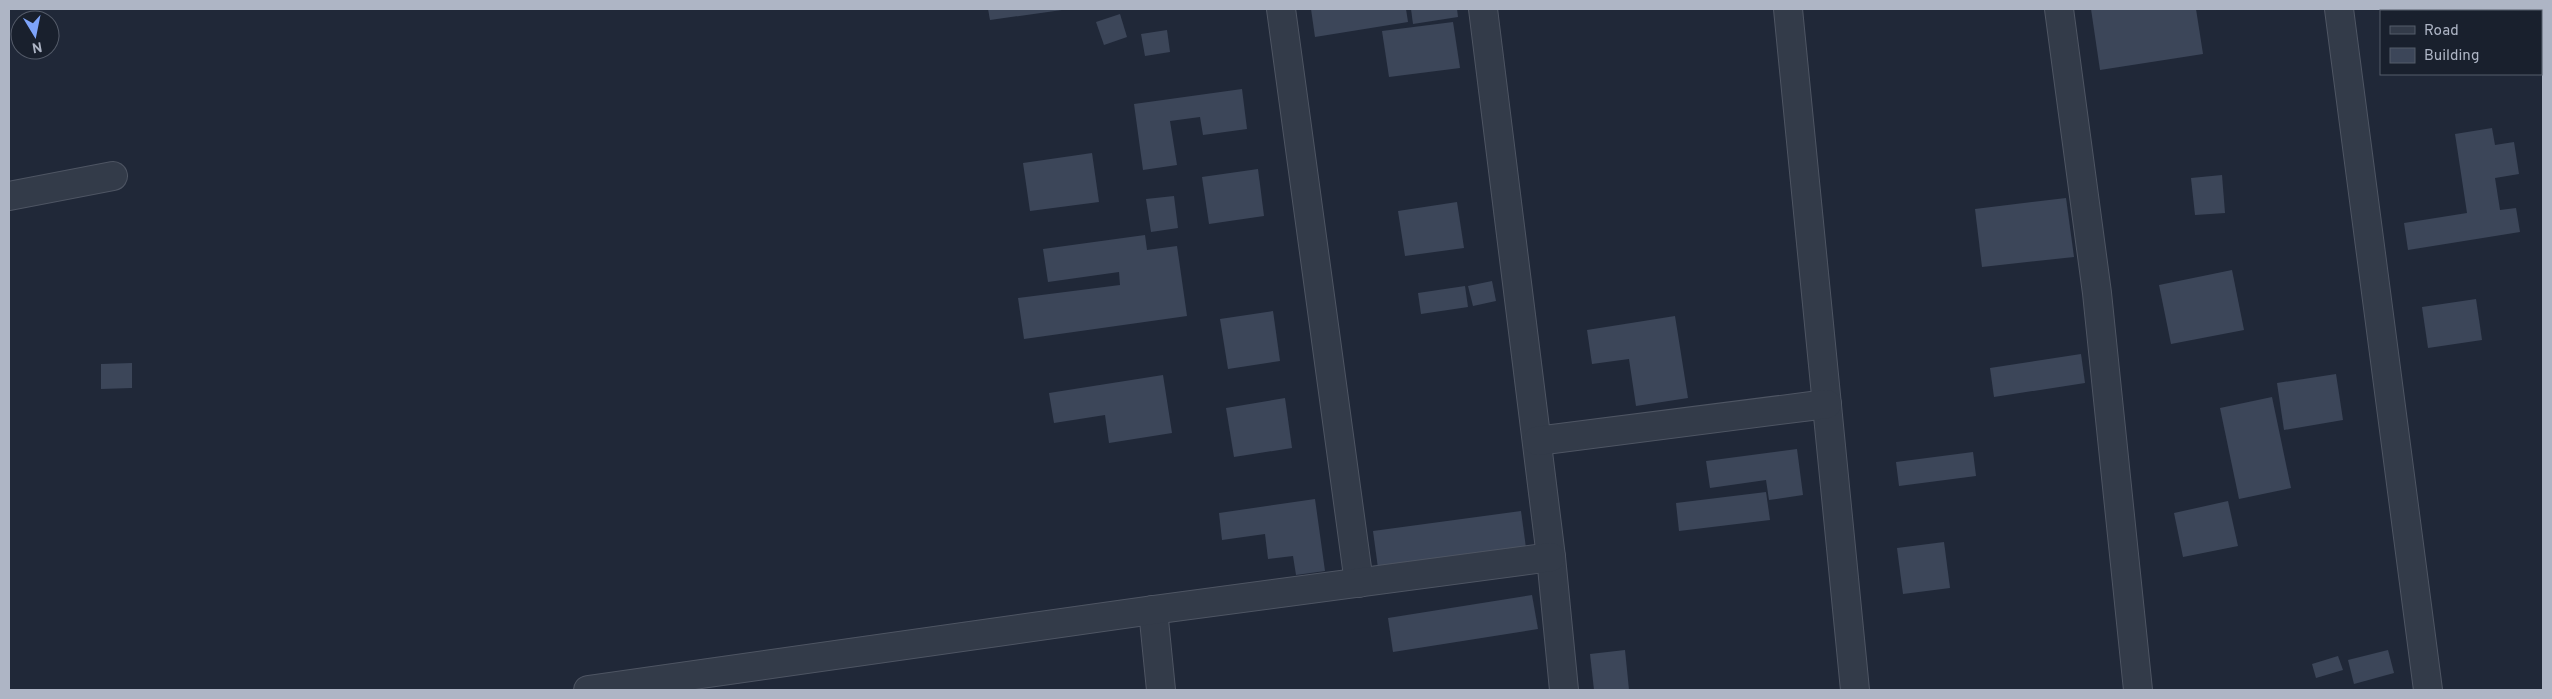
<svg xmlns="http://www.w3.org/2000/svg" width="2552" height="699" font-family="Overpass,sans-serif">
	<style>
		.building { fill: #3c4659 }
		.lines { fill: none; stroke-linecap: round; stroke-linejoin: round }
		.street-casing { stroke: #4e5563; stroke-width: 30 }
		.street { stroke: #333b49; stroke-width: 28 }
	</style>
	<rect width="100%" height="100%" fill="#202838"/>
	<g class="building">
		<polygon points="988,9 1062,9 1062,10 990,20"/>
		<polygon points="1311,9 1406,9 1408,22 1315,37"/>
		<polygon points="1411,9 1457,9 1458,17 1413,24"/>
		<polygon points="2091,9 2196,9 2203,54 2100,70"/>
		<polygon points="2450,9 2479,9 2479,11 2451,11"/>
		<polygon points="1120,14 1127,37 1104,45 1096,22"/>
		<polygon points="1453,22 1460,68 1389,77 1382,31"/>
		<polygon points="1167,30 1170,52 1145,56 1141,34"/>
		<polygon points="1242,89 1247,129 1203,135 1200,117 1170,121 1177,165 1143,170 1134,104"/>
		<polygon points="2492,128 2495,145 2514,142 2519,174 2495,178 2500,210 2516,208 2520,232 2408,250 2404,223 2467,213 2455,134"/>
		<polygon points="1092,153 1099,202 1030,211 1023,163"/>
		<polygon points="1258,169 1264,216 1209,224 1202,177"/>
		<polygon points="2222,175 2225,213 2195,215 2191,178"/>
		<polygon points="1174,196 1178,228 1151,232 1146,199"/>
		<polygon points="2066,198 2074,257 1982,267 1975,209"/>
		<polygon points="1457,202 1464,248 1405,256 1398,211"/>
		<polygon points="1145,235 1147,250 1177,246 1187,316 1024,339 1018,298 1120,285 1119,272 1048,282 1043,249"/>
		<polygon points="2232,270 2244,330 2171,344 2159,285"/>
		<polygon points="1492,281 1496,301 1473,306 1468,286"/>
		<polygon points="1465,286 1468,307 1421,314 1418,293"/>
		<polygon points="2476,299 2482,340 2428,348 2422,307"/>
		<polygon points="1273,311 1280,361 1228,369 1220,319"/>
		<polygon points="1675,316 1688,398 1636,406 1629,359 1592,364 1587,330"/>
		<polygon points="2081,354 2085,383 1994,397 1990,368"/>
		<polygon points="132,363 132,388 101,389 101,364"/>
		<polygon points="2336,374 2343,420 2284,430 2277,383"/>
		<polygon points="1163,375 1172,433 1109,443 1105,415 1054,423 1049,393"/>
		<polygon points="2272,397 2291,488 2239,499 2220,408"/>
		<polygon points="1285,398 1292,448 1234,457 1226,408"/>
		<polygon points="1797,449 1803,495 1769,500 1766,480 1710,488 1706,461"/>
		<polygon points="1973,452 1976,476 1899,486 1896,462"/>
		<polygon points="1766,492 1770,520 1679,531 1676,503"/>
		<polygon points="1315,499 1325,571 1296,575 1293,556 1268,559 1265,534 1222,540 1219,513"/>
		<polygon points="2228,501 2238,546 2183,557 2174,513"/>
		<polygon points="1521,511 1526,548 1378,568 1373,531"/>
		<polygon points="1944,542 1950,588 1903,594 1897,548"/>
		<polygon points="1532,595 1538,629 1393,652 1388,618"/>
		<polygon points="1625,650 1629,690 1594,690 1590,654"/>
		<polygon points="2388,650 2394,673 2354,684 2348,660"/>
		<polygon points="2338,656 2343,670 2316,678 2312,664"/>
	</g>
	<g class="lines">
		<defs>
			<g id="street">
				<polyline points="1281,9 1359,583"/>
				<polyline points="1483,9 1551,557 1564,690"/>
				<polyline points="1788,9 1855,690"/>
				<polyline points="2059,9 2097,293 2138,690"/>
				<polyline points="2339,9 2428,690"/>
				<polyline points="9,196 113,176"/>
				<polyline points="1537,441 1827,404"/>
				<polyline points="1153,610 1161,690"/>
				<polyline points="588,690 1153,610 1551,557"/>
			</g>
		</defs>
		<use href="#street" class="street-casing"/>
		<use href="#street" class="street"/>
	</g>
	<rect width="2552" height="699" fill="none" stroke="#aeb5c5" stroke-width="20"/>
	<rect x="2380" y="10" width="162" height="65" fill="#19202d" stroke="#555c6a"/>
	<rect x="2390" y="26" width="25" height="8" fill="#333b49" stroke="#555c6a"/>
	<text x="2424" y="35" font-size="15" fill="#aeb5c5">Road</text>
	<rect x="2390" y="48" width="25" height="15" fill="#3c4659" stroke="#555c6a"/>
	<text x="2424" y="60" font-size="15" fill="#aeb5c5">Building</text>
	<g transform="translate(35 35) rotate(170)"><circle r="24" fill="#19202d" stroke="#555c6a"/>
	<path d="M0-4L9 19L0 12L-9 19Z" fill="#7ea4fa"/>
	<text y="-8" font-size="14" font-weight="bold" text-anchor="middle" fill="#aeb5c5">N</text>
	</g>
</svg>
